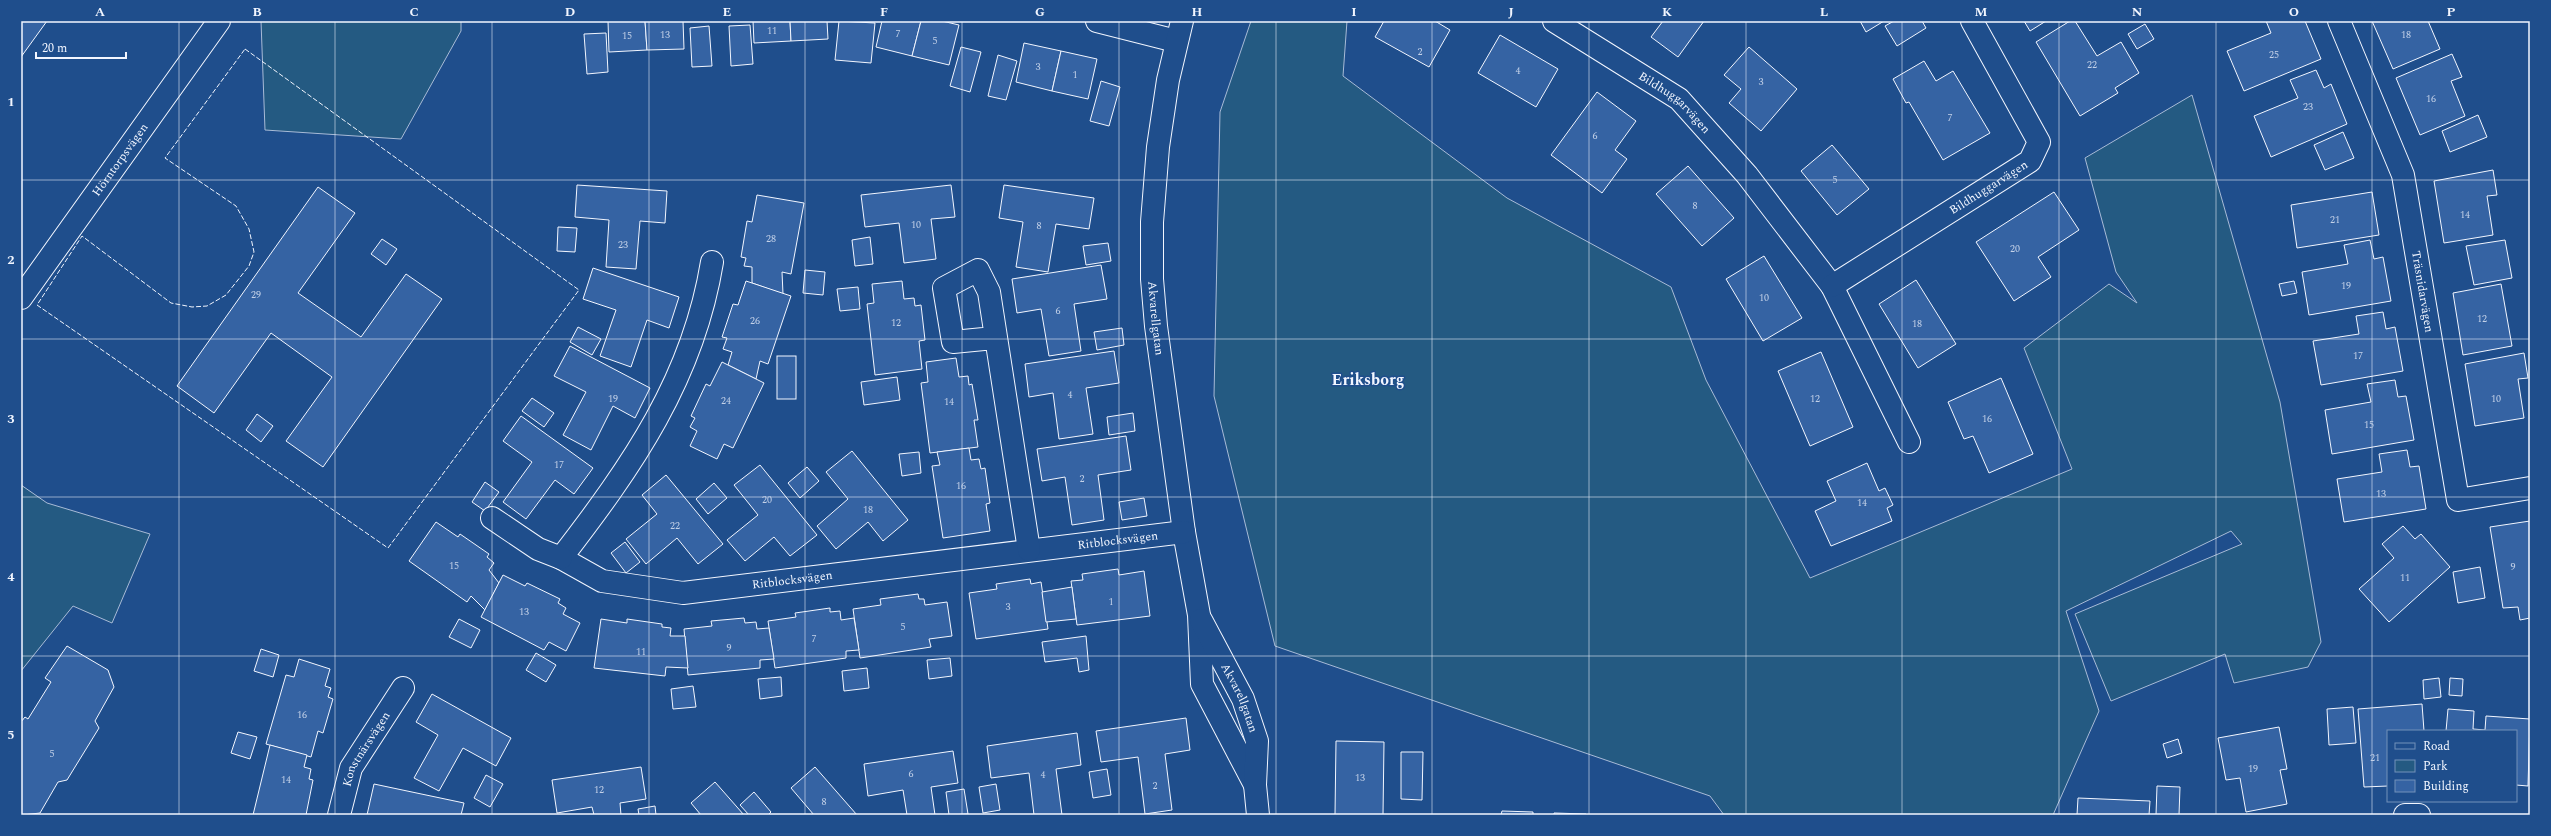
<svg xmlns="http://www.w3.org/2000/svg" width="2551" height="836" font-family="Spectral,serif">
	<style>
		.green { fill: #245a82; stroke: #a8bbd7 }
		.building { fill: #3563a3; stroke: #f2f6ff }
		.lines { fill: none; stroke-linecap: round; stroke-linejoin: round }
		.street-casing { stroke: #f2f6ff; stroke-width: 24 }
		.street { stroke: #1f4e8c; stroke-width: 22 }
		.fence { stroke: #f2f6ff; stroke-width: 1; stroke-dasharray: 5 2; stroke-linecap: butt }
		.grid { fill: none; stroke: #f2f6ff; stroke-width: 1; stroke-opacity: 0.55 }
		.labels { text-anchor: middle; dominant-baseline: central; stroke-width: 3; stroke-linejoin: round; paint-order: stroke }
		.number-label { font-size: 10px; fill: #c3d1e8 }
		.street-label { font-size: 12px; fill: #f2f6ff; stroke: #1f4e8c }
		.district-label { font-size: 16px; font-weight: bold; fill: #f2f6ff; stroke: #1f4e8c }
		.neatline { fill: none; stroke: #f2f6ff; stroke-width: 1.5 }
		.grid-label { font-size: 13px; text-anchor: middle; font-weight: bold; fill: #f2f6ff }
	</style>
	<rect width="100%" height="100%" fill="#1f4e8c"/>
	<g class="green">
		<polygon points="261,21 461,21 461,31 401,139 265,130"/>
		<polygon points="1251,21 1347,21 1343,76 1507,198 1671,287 1706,380 1810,578 2072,469 2024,348 2109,284 2137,303 2116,272 2085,158 2192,95 2280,402 2321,642 2308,667 2234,683 2225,654 2111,701 2075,614 2242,544 2231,531 2066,611 2099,711 2053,815 1724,815 1710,796 1275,646 1214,396 1220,112"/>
		<polygon points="21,485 47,503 150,534 112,623 73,606 21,671"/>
	</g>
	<g class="building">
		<polygon points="21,21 47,21 21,57"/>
		<polygon points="608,21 645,21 647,50 609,52"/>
		<polygon points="645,21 683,21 684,49 647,50"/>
		<polygon points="753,21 790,21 791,41 754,43"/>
		<polygon points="790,21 827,21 828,39 791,41"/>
		<polygon points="839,21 875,23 871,63 835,60"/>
		<polygon points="882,21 921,21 912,56 876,47"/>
		<polygon points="921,21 942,21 959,25 949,65 912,56"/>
		<polygon points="1384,21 1435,21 1450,30 1429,67 1375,37"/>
		<polygon points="1663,21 1704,21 1678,57 1651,37"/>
		<polygon points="1860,21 1884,21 1866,32"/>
		<polygon points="1894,21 1922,21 1926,28 1897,46 1885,26"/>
		<polygon points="2024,21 2046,21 2030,31"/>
		<polygon points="2070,21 2075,21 2097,56 2121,42 2139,73 2115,88 2118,93 2080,116 2036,42"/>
		<polygon points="2266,21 2305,21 2321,59 2244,91 2227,51 2271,33"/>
		<polygon points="2372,21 2428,21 2440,49 2393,69"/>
		<polygon points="2145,24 2154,39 2137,49 2128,34"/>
		<polygon points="750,25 753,64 731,66 729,26"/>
		<polygon points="709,26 712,66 692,67 690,28"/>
		<polygon points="606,33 608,72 587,74 584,34"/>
		<polygon points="1500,35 1558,69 1536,107 1478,73"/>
		<polygon points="1024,43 1061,51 1052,91 1016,82"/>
		<polygon points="961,47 981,52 970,92 950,86"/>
		<polygon points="1749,47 1797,89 1761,131 1729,103 1741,89 1724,75"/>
		<polygon points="1061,51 1097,59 1088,99 1052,91"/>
		<polygon points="2452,54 2462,77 2451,81 2465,116 2420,135 2396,78"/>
		<polygon points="998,55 1017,61 1006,100 988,96"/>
		<polygon points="1924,61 1936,81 1953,71 1990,133 1943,160 1909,102 1906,103 1893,79"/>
		<polygon points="2316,70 2324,88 2331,84 2347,124 2271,157 2254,116 2298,98 2290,80"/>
		<polygon points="1101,81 1120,87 1109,126 1090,121"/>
		<polygon points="1597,92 1636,121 1615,150 1627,159 1602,193 1551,155"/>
		<polygon points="2478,115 2487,137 2450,152 2442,131"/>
		<polygon points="2343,132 2354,158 2325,170 2314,145"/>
		<polygon points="1832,145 1869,189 1837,215 1801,171"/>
		<polygon points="1688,166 1734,218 1702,246 1656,194"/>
		<polygon points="2493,170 2497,195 2487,196 2493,235 2444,243 2434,181"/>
		<polygon points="577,185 667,191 665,223 640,221 636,269 606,267 609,220 575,217"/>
		<polygon points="951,185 955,217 931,219 936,259 904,263 899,223 865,227 861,195"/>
		<polygon points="1004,185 1094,198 1089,229 1056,224 1048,272 1016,267 1023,222 999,218"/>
		<polygon points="318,187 355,213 298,293 361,337 406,274 442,299 323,467 286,441 332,377 271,333 214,413 177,386"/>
		<polygon points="2054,192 2079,230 2038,257 2051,277 2014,301 1976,242"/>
		<polygon points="2372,192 2379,235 2297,248 2291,205"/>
		<polygon points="757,195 804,203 791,274 782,272 783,294 752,283 752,267 744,266 746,258 741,257 747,221 752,222"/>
		<polygon points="558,227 577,228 575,252 557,251"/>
		<polygon points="870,237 873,264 855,266 852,240"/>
		<polygon points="382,239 397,249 386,265 371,254"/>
		<polygon points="2370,240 2374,259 2383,257 2391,301 2309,315 2302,272 2348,264 2344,245"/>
		<polygon points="2505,240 2512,278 2474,285 2466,246"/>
		<polygon points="1108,243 1111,261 1086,265 1083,246"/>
		<polygon points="1764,256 1802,318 1763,341 1726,279"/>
		<polygon points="1101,265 1107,299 1074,304 1081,351 1049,356 1041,309 1017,313 1012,279"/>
		<polygon points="593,268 679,297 669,328 647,320 631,367 600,356 616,310 583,299"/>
		<polygon points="805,270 825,272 823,295 803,293"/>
		<polygon points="1916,280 1956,344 1918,368 1879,304"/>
		<polygon points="746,281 791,296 768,364 760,361 756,379 728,365 732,352 723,349 727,338 722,337 733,304 738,305"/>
		<polygon points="902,281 904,299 914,298 915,306 921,305 925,340 919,341 922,369 875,375 867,304 874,303 872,284"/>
		<polygon points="2294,281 2297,293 2282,296 2279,284"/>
		<polygon points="2501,284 2512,346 2463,355 2453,293"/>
		<polygon points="858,287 860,309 840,311 837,289"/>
		<polygon points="2383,312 2386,329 2395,327 2403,371 2321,385 2313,341 2359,334 2356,316"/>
		<polygon points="578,327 601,339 592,355 570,342"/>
		<polygon points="1122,328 1124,345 1097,350 1094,332"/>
		<polygon points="570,346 650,388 635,418 613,406 591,450 563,435 586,392 554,376"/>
		<polygon points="1114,351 1119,383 1086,388 1093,434 1059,439 1053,393 1029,397 1025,364"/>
		<polygon points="1821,352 1853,427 1810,446 1778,371"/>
		<polygon points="2524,353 2528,378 2518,379 2524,418 2475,426 2465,364"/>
		<rect x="777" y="356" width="19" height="43"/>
		<polygon points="956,358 959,377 968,376 969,385 972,384 978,420 974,420 978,447 930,453 921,383 928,382 926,362"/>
		<polygon points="722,362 764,383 733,448 724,444 717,459 690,446 697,431 690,427 695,418 691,416 706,384 710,386"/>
		<polygon points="897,377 900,400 864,405 861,382"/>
		<polygon points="2001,378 2033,454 1989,473 1973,436 1964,439 1948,402"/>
		<polygon points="2395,380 2398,397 2406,396 2414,440 2332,454 2325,410 2371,402 2367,384"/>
		<polygon points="532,398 554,413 544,427 522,411"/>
		<polygon points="1133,413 1135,431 1109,435 1107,417"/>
		<polygon points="257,414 273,426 261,442 246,430"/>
		<polygon points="521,416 593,468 574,494 555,480 526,519 503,502 532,462 503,441"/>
		<polygon points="1126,436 1131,470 1098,475 1104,520 1072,525 1065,477 1042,481 1037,449"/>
		<polygon points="969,448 971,460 979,459 981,469 985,468 990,503 986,504 990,531 943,538 932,466 940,465 937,452"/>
		<polygon points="2407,450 2410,467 2419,466 2426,509 2344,522 2337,479 2382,472 2379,454"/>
		<polygon points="852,451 908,520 883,541 868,522 836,549 817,526 848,499 826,472"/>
		<polygon points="919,452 921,473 902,476 899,454"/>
		<polygon points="1867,463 1879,491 1885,488 1893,505 1887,508 1892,521 1831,546 1815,511 1836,501 1827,481"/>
		<polygon points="760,465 817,535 790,556 774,537 745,561 727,540 758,515 734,485"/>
		<polygon points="807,467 819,481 800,498 788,483"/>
		<polygon points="666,475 723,544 698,564 677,538 646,564 626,539 657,514 642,495"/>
		<polygon points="485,482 499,492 485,511 472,502"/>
		<polygon points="714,483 727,498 708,514 696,499"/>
		<polygon points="1144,498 1147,516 1122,520 1119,502"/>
		<polygon points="2530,521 2530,618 2520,620 2518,607 2503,608 2490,527"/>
		<polygon points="436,522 458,537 460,534 489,554 487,557 494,563 489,570 499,583 485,610 471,596 467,602 409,561"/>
		<polygon points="2403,526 2415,539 2421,534 2450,567 2389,622 2359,589 2394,558 2382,544"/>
		<polygon points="625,542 640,562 626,573 611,553"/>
		<polygon points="2480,567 2485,598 2458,603 2453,572"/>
		<polygon points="1118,569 1119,575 1144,571 1150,616 1077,625 1071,581 1083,580 1082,574"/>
		<polygon points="503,575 525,586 527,583 560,599 558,603 566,608 563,614 580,623 566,651 549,642 544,650 481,617"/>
		<polygon points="1030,579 1031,584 1041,582 1048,629 976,639 969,593 997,589 996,584"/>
		<polygon points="1072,587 1076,619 1046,622 1042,592"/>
		<polygon points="918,594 919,599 924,599 925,605 947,602 952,636 929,639 931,647 860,658 853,609 881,605 880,599"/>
		<polygon points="830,608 830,612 840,611 841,620 854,618 859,650 846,651 846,658 775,668 768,621 796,617 795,613"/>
		<polygon points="744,618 745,623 756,622 757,629 769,628 774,659 760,660 760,668 688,675 684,629 712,626 711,621"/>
		<polygon points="459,619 480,630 471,648 449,637"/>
		<polygon points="601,619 627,623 627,619 662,624 662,627 671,628 670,636 685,636 688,668 666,667 665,676 594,668"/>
		<polygon points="1086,636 1089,670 1079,672 1077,658 1045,662 1042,642"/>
		<polygon points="67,646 108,670 114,687 95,721 99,728 67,780 58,782 40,813 23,815 21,814 21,722 25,717 28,719 51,682 45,678"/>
		<polygon points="261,649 279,655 273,677 254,671"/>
		<polygon points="536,653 556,665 546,682 526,670"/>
		<polygon points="950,658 952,676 929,679 927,660"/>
		<polygon points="299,659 330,669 325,686 331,688 328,697 333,699 323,733 318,731 311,757 266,744 286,675 294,677"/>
		<polygon points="867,668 869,688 844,691 842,671"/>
		<polygon points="781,677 782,696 760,699 758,679"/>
		<polygon points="2439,678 2441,697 2424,699 2423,680"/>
		<polygon points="2450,678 2463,679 2462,696 2449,695"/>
		<polygon points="693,686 696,707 673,709 671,689"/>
		<polygon points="432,694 511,738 496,766 463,748 439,791 414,778 438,735 416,722"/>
		<polygon points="2422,704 2424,731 2388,731 2388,786 2364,787 2358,709"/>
		<polygon points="2353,707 2356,743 2329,745 2327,709"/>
		<polygon points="2448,709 2474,711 2473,729 2485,730 2486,716 2530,719 2528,786 2516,785 2516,731 2446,731"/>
		<polygon points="1186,718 1190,750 1165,754 1172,810 1145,814 1138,757 1101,762 1096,731"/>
		<polygon points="2279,727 2287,769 2280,770 2287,804 2246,812 2240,778 2226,780 2218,738"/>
		<polygon points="238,732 257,737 250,759 231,753"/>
		<polygon points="1077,733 1081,765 1056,769 1062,815 1034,815 1029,773 991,778 987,746"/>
		<polygon points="2178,739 2182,753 2167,758 2163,744"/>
		<polygon points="1336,741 1384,742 1383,815 1335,815"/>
		<polygon points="270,745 307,755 304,767 311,769 309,779 313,780 306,815 253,815"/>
		<polygon points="953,751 958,783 931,787 935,815 907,815 903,790 868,796 864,764"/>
		<polygon points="1401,752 1423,752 1422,800 1401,799"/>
		<polygon points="641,767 646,799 620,803 621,815 594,815 592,807 557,813 552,780"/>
		<polygon points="815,767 857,815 814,815 791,788"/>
		<polygon points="1107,769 1111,795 1093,798 1089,772"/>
		<polygon points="486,775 503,784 490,807 474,798"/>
		<polygon points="715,782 744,815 701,815 691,803"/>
		<polygon points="374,784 464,803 461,815 367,815"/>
		<polygon points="996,784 1000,810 983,813 979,787"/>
		<polygon points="2157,786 2180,787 2179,815 2156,815"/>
		<polygon points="964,789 968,814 949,815 946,792"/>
		<polygon points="754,792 771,812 768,815 749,815 740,805"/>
		<polygon points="2078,798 2150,801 2149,815 2077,815"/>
		<polygon points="655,806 656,815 639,815 638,809"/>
		<polygon points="1502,811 1533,812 1533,815 1501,815"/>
		<polygon points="1554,813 1586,814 1586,815 1554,815"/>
	</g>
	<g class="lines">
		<defs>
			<g id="street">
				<polyline points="1097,21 1176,41"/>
				<path id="s1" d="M1182,21L1168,80L1158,147L1152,222V279L1156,326L1184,532L1199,615L1202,684L1255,785"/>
				<path id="s2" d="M1554,21L1679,99L1747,175L1832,286L1909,442"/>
				<path id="s3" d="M2339,21L2403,175L2458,500L2530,488"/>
				<path id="s4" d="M712,262C693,379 632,466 561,558L602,581L683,593L1184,532"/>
				<path id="s5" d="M1832,286L2030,161L2039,142L1972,21"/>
				<path id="s6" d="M21,298L219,21"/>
				<polyline points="994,338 953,342 944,288 978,270 989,292 1029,550"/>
				<polyline points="492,518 538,549 561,558"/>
				<path id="s7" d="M1201,620L1243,699L1257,741L1255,785L1258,815"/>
				<path id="s8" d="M339,815L351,768L403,688"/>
				<polyline points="2405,815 2419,815"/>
			</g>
		</defs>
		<use href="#street" class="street-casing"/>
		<use href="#street" class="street"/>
		<polygon class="fence" points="245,49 579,290 388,548 37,305 82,236 171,303 192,307 207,306 226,295 249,266 254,252 249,229 236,206 165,158"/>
	</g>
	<path class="grid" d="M179,21V815M335,21V815M492,21V815M649,21V815M805,21V815M962,21V815M1119,21V815M1276,21V815M1432,21V815M1589,21V815M1746,21V815M1902,21V815M2059,21V815M2216,21V815M2372,21V815M21,180H2530M21,339H2530M21,497H2530M21,656H2530"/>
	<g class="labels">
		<g class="number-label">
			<text x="772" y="31">11</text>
			<text x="898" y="34">7</text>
			<text x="665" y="35">13</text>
			<text x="2406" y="35">18</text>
			<text x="627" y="36">15</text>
			<text x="935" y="41">5</text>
			<text x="1420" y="52">2</text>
			<text x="2274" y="55">25</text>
			<text x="2092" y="65">22</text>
			<text x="1038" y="67">3</text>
			<text x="1518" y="71">4</text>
			<text x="1075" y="75">1</text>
			<text x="1761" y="82">3</text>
			<text x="2431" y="99">16</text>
			<text x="2308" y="107">23</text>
			<text x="1950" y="118">7</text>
			<text x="1595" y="136">6</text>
			<text x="1835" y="180">5</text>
			<text x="1695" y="206">8</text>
			<text x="2465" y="215">14</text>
			<text x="2335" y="220">21</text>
			<text x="916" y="225">10</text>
			<text x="1039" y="226">8</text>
			<text x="771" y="239">28</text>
			<text x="623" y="245">23</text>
			<text x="2015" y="249">20</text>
			<text x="2346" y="286">19</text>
			<text x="256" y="295">29</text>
			<text x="1764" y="298">10</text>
			<text x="1058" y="311">6</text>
			<text x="2482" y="319">12</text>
			<text x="755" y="321">26</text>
			<text x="896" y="323">12</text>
			<text x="1917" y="324">18</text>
			<text x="2358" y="356">17</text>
			<text x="1070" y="395">4</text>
			<text x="613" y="399">19</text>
			<text x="1815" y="399">12</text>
			<text x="2496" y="399">10</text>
			<text x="726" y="401">24</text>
			<text x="949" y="402">14</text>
			<text x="1987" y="419">16</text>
			<text x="2369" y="425">15</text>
			<text x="559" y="465">17</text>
			<text x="1082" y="479">2</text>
			<text x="961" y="486">16</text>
			<text x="2381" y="494">13</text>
			<text x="767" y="500">20</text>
			<text x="1862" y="503">14</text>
			<text x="868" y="510">18</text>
			<text x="675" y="526">22</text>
			<text x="454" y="566">15</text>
			<text x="2513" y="567">9</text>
			<text x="2405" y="578">11</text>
			<text x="1111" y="602">1</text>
			<text x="1008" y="607">3</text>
			<text x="524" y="612">13</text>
			<text x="903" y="627">5</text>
			<text x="814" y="639">7</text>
			<text x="729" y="648">9</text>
			<text x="641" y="652">11</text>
			<text x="302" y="715">16</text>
			<text x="52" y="754">5</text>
			<text x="2375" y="758">21</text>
			<text x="2253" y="769">19</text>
			<text x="911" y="774">6</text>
			<text x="1043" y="775">4</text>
			<text x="1360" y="778">13</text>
			<text x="286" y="780">14</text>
			<text x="1155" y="786">2</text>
			<text x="599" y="790">12</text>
			<text x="824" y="802">8</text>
		</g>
		<g class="street-label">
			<text stroke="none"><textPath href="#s2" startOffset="146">Bildhuggarvägen</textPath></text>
			<text stroke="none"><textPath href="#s6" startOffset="170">Hörntorpsvägen</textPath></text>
			<text stroke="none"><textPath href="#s5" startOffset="185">Bildhuggarvägen</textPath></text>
			<text stroke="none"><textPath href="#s3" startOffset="285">Träsnidarvägen</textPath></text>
			<text stroke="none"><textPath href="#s1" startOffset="300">Akvarellgatan</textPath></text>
			<text stroke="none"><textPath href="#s4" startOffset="903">Ritblocksvägen</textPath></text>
			<text stroke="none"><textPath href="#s4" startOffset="575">Ritblocksvägen</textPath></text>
			<text stroke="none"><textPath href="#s7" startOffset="87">Akvarellgatan</textPath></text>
			<text stroke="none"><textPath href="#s8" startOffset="72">Konstnärsvägen</textPath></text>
		</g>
		<g class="district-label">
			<text x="1368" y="380">Eriksborg</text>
		</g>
	</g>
	<rect width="2551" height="836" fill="none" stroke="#1f4e8c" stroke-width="44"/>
	<rect x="2387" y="730" width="130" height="72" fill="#1f4e8c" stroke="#7391ba"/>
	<rect x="2395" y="743" width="20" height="6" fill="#1f4e8c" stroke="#7391ba"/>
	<text x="2423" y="750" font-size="12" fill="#f2f6ff">Road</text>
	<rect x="2395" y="760" width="20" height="12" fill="#245a82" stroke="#7391ba"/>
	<text x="2423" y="770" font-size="12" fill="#f2f6ff">Park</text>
	<rect x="2395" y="780" width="20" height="12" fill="#3563a3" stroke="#7391ba"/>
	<text x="2423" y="790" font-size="12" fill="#f2f6ff">Building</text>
	<path d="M36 52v6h90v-6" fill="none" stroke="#f2f6ff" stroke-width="2"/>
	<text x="42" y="52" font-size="12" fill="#f2f6ff" stroke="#1f4e8c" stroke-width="3" paint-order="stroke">20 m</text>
	<rect x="22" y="22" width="2507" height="792" class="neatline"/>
	<g class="grid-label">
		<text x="100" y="16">A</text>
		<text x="257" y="16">B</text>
		<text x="414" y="16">C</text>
		<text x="570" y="16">D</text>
		<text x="727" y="16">E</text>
		<text x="884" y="16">F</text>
		<text x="1040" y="16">G</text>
		<text x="1197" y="16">H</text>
		<text x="1354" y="16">I</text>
		<text x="1511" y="16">J</text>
		<text x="1667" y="16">K</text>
		<text x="1824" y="16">L</text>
		<text x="1981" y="16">M</text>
		<text x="2137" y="16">N</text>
		<text x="2294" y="16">O</text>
		<text x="2451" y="16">P</text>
		<text x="11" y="106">1</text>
		<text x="11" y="264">2</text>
		<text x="11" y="423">3</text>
		<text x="11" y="581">4</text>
		<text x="11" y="739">5</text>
	</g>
</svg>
